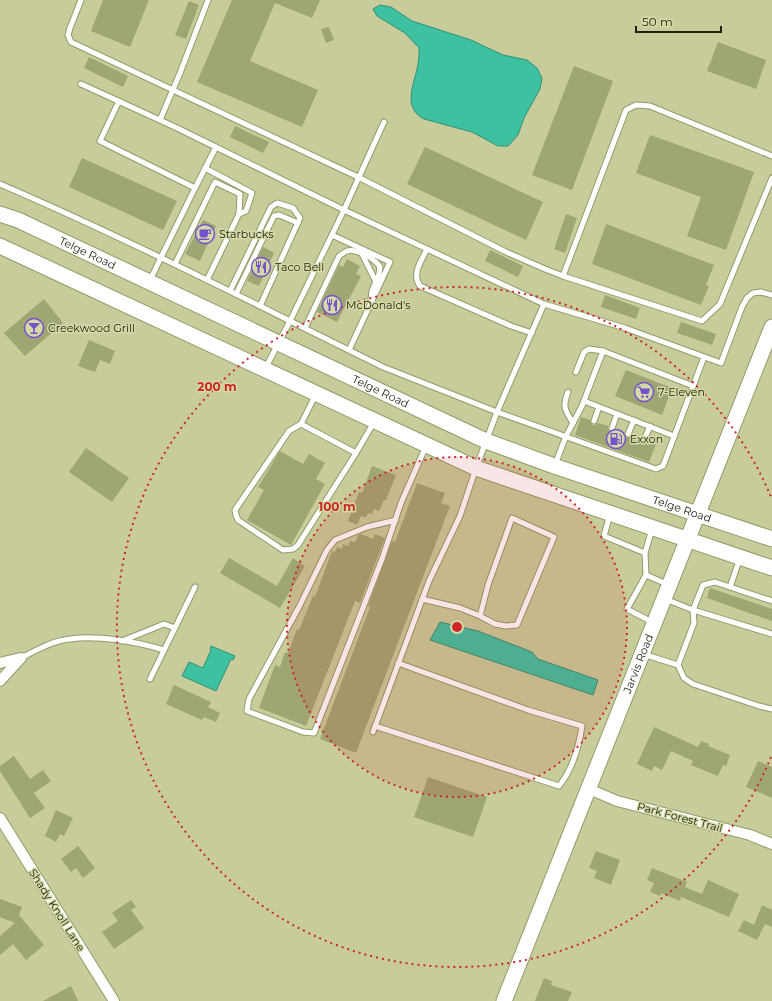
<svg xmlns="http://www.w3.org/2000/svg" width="772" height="1001" font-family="Montserrat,sans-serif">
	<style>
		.water { fill: #3dc1a0; stroke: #349174 }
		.building { fill: #a0a574 }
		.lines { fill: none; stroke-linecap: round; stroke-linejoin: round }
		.lane-casing { stroke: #959a69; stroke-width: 7 }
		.street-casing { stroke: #959a69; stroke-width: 12 }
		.secondary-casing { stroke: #959a69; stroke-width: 17 }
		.lane { stroke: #fff; stroke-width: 5 }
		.street { stroke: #fff; stroke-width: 10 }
		.secondary { stroke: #fff; stroke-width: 15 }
		.ring { fill: none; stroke: #cd2827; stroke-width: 2; stroke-dasharray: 2 4 }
		.labels { text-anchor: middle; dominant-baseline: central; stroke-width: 3; stroke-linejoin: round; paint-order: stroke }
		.poi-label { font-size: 11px; fill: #1f200d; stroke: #d4d9a6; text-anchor: start }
		.street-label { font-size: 11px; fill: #1f200d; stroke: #d4d9a6 }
		.centre { fill: #cd2827; stroke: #d4d9a6; stroke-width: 2 }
		.ring-label { font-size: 12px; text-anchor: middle; font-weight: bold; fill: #cd2827; stroke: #d4d9a6; stroke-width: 3; stroke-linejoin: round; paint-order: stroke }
	</style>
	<rect width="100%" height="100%" fill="#c7cc9a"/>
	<g class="water">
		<path d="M380,5L391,7L412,21L471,40L503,55L527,60L537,68L542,78L540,89L524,118L518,135L508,146H498L472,132L424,119C401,107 415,83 418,64C419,59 419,54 419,48L405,33L377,16L373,9Z"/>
		<polygon points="440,622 478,631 532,652 538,659 598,680 593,695 430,640"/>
		<polygon points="211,646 235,656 233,660 231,659 216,691 182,676 189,662 203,668 211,650 210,649"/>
	</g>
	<g class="building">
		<polygon points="103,0 149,0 130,47 91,31"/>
		<polygon points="232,0 320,0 312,18 275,3 250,61 318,90 302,127 197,82"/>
		<polygon points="189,1 199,5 186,39 175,35"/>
		<polygon points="329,27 334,40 326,43 321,29"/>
		<polygon points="718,42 766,60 756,89 707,71"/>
		<polygon points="89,57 128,76 123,87 84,68"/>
		<polygon points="574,66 613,81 572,190 532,175"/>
		<polygon points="235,126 269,142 263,153 230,137"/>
		<polygon points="650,135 754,172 726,250 687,236 701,197 636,173"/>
		<polygon points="425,147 543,202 526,240 407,184"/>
		<polygon points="82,158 177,201 163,230 69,187"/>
		<polygon points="566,214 577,218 565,253 554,249"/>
		<polygon points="203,220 216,226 200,261 185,254"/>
		<polygon points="606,224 714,265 706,285 709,286 701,305 592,264"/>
		<polygon points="263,247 274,253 259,286 247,281"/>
		<polygon points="490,250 523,266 518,277 485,261"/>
		<polygon points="347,259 360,266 356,274 361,276 337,322 317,312 339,265 343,267"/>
		<polygon points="605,295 640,308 636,319 601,307"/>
		<polygon points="44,299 63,323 25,356 4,333"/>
		<polygon points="681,322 716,334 712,345 677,333"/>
		<polygon points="89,340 115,351 110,364 100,360 95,372 78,366"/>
		<polygon points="626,370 672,388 662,415 615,396"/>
		<polygon points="581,417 590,420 592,425 595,425 598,423 608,426 608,429 610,432 613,432 616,429 624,432 625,436 627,438 630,437 632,435 640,438 641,442 643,444 646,443 648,441 656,444 649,462 575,435"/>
		<polygon points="86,448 129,478 112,502 69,472"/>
		<polygon points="280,451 303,464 309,454 325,463 316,479 325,484 291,545 247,520 264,490 258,487"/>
		<polygon points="372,466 396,475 386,500 384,500 379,511 374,509 372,514 368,513 366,517 361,516 357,525 348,521 359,492 362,493"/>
		<polygon points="417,483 445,493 441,503 450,506 356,753 320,739 370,607 368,606 392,541 395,542"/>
		<polygon points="361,534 373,539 375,534 385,538 360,603 355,601 306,726 259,708 275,665 280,667 285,652 288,653 297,629 299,630 313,596 315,597 332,551 335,552 337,547 342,549 343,544 348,546 350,541 355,542 358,535"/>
		<polygon points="229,558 277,586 293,558 305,566 280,608 220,573"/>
		<polygon points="710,588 772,609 772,621 707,598"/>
		<polygon points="174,685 211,702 208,707 220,713 216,722 204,717 202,720 166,704"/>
		<polygon points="654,727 698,747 701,741 709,744 708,746 730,755 726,766 723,765 718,776 691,765 693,761 671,751 662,770 654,766 652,771 637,764"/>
		<polygon points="14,756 30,779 43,770 51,781 34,793 45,808 30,818 0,771 0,766"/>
		<polygon points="758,761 772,767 772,798 746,787"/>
		<polygon points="428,777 487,797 473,837 414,817"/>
		<polygon points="56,810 73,818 64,836 60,834 56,842 45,836"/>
		<polygon points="78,846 95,868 83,878 76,868 71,872 61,859"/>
		<polygon points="596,851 620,860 611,885 594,878 597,871 589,868"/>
		<polygon points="652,868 687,882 685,887 702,894 708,880 739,894 729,917 681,897 680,901 661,893 660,896 650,892 654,883 647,880"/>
		<polygon points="0,899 22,907 19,915 44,945 26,960 13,944 0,955 0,936 15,923 0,917"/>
		<polygon points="131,900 136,907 131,910 144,928 114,949 102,932 118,921 112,913"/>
		<polygon points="762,905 772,910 772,927 765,924 757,940 738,931 744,920 754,925"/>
		<polygon points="544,978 552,981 551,985 572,992 568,1001 535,1001"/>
		<polygon points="71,986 78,1001 43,1001"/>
	</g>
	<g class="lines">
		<defs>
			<g id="lane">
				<polyline points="81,0 70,28 68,35 71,42 358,177 506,252 545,269 563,276"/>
				<polyline points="81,84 175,127 344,210 290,321 383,367 497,412 476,468 460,516 429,581 373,732"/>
				<polyline points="119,101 100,141 195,188 150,280"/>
				<polyline points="160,120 180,73 208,0"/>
				<polyline points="384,122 344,210 544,304"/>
				<polyline points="772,156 650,106 636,105 626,110 563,276 702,321 720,304 772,178"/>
				<polyline points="205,168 252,193 246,211 239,214"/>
				<path d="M0,184C98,226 194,273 290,321L266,367"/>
				<polyline points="195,188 216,147"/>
				<polyline points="332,235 390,262 349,350"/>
				<path d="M427,249C422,260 411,274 420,286L511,326L532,333"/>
				<polyline points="362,254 376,282"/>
				<polyline points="175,264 215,182 240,194 239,214 207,280"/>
				<polyline points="230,291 271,207 277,203 293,208 300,218 260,306"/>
				<polyline points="236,294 274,216 279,215 298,223"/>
				<path d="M305,328L339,256C342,254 344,252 347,251C357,248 375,259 380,267L379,274L372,291L370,307"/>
				<polyline points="704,357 663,466 656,469 497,412 544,304 625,328 721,363 742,307 747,298 753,293 761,292 772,295"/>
				<polyline points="576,372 584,352 589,349 603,351"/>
				<path d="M568,392C562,407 565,410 573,423"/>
				<polyline points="316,394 301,424 356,453 374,422"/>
				<polyline points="584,401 674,436"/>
				<polyline points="594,421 599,407"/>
				<polyline points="301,424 289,431 235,510 236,515 238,520 283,550 293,549 298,545 356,453"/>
				<polyline points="612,428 617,414"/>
				<polyline points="628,434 634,420"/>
				<polyline points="644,440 650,426"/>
				<polyline points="555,465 566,436 582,406 603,351 693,386"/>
				<polyline points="610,514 604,536 645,553 646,575"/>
				<polyline points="396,520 367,527 335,540 327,550 299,607 249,699 247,711 303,732 314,733 382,559 401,503 426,446"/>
				<polyline points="645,553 652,529"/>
				<polyline points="730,587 740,558"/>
				<polyline points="422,599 460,608 480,616 495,624 506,626 517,625 554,537 512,518 488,585 480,616"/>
				<polyline points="665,599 693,610 703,585 715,582 772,601"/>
				<polyline points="652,622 627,609 646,575 669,585"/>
				<polyline points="772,634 693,610 694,623 678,665 684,678 693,684 759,706 772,709"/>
				<polyline points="122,641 164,624 175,628"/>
				<polyline points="643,654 678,665"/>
				<path d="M21,658C36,650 52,641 70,639C98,635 138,642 164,650"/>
				<polyline points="150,679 195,587"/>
				<path d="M375,726L559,786C572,770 579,746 582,726L528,710L398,663"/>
			</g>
			<g id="street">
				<polyline points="0,663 21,658"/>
				<polyline points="0,681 21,658"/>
				<polyline points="589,789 617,801 750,835 772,844"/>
				<polyline points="0,818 114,1001"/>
			</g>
			<g id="secondary">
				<path id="s1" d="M0,214L18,220L486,441L554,466L772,539"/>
				<polyline points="0,246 476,468 772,568"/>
				<path id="s2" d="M504,1001L772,327"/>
			</g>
		</defs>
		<use href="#lane" class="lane-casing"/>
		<use href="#street" class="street-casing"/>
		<use href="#secondary" class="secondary-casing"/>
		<use href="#lane" class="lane"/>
		<use href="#street" class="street"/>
		<use href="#secondary" class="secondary"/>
	</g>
	<circle cx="457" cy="627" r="170" fill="#cd2827" fill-opacity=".12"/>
	<g class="ring">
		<circle cx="457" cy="627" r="170"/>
		<path d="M771 757A340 340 0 1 1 771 497"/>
	</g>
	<defs>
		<symbol id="cafe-ring" viewBox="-11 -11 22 22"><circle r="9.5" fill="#d4d9a6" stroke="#7552cb" stroke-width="1.5"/><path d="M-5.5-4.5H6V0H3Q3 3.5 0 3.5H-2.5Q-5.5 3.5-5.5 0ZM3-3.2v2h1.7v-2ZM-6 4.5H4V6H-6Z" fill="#7552cb"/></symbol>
		<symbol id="restaurant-ring" viewBox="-11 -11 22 22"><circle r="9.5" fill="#d4d9a6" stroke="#7552cb" stroke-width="1.5"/><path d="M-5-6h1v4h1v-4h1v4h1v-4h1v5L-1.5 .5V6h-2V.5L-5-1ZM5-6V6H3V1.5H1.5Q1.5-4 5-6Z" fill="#7552cb"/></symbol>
		<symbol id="bar-ring" viewBox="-11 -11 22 22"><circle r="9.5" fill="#d4d9a6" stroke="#7552cb" stroke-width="1.5"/><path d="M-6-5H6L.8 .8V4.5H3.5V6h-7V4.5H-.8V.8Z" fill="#7552cb"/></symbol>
		<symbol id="supermarket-ring" viewBox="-11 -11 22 22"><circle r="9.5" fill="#d4d9a6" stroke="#7552cb" stroke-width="1.5"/><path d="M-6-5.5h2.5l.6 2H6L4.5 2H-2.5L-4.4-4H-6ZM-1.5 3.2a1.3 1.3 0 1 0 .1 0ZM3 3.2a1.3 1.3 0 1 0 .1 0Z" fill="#7552cb"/></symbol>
		<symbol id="fuel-ring" viewBox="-11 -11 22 22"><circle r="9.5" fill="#d4d9a6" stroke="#7552cb" stroke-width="1.5"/><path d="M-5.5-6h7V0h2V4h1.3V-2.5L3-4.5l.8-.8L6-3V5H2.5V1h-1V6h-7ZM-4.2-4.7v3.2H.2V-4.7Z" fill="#7552cb"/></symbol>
	</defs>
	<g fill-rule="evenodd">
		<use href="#cafe-ring" x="194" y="223" width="22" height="22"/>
		<use href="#restaurant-ring" x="250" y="256" width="22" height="22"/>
		<use href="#restaurant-ring" x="321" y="294" width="22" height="22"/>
		<use href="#bar-ring" x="23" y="317" width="22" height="22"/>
		<use href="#supermarket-ring" x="633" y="381" width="22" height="22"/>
		<use href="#fuel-ring" x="605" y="428" width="22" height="22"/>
	</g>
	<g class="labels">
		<g class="poi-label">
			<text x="219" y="234">Starbucks</text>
			<text x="275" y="267">Taco Bell</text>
			<text x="346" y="305">McDonald's</text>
			<text x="48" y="328">Creekwood Grill</text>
			<text x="658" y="392">7-Eleven</text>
			<text x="630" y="439">Exxon</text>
		</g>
		<g class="street-label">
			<text stroke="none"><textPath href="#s1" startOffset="96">Telge Road</textPath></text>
			<text stroke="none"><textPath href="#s1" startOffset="420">Telge Road</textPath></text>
			<text stroke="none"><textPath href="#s1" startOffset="744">Telge Road</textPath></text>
			<text stroke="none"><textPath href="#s2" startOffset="363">Jarvis Road</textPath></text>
			<text transform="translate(680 817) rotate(15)">Park Forest Trail</text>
			<text transform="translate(57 910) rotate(58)">Shady Knoll Lane</text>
		</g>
	</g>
	<circle cx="457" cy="627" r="6" class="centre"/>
	<g class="ring-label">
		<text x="217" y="391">200 m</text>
		<text x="337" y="511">100 m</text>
	</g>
	<path d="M636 26v6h85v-6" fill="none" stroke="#1f200d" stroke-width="2"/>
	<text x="642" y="26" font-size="12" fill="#1f200d" stroke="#d4d9a6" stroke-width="3" paint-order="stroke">50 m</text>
</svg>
